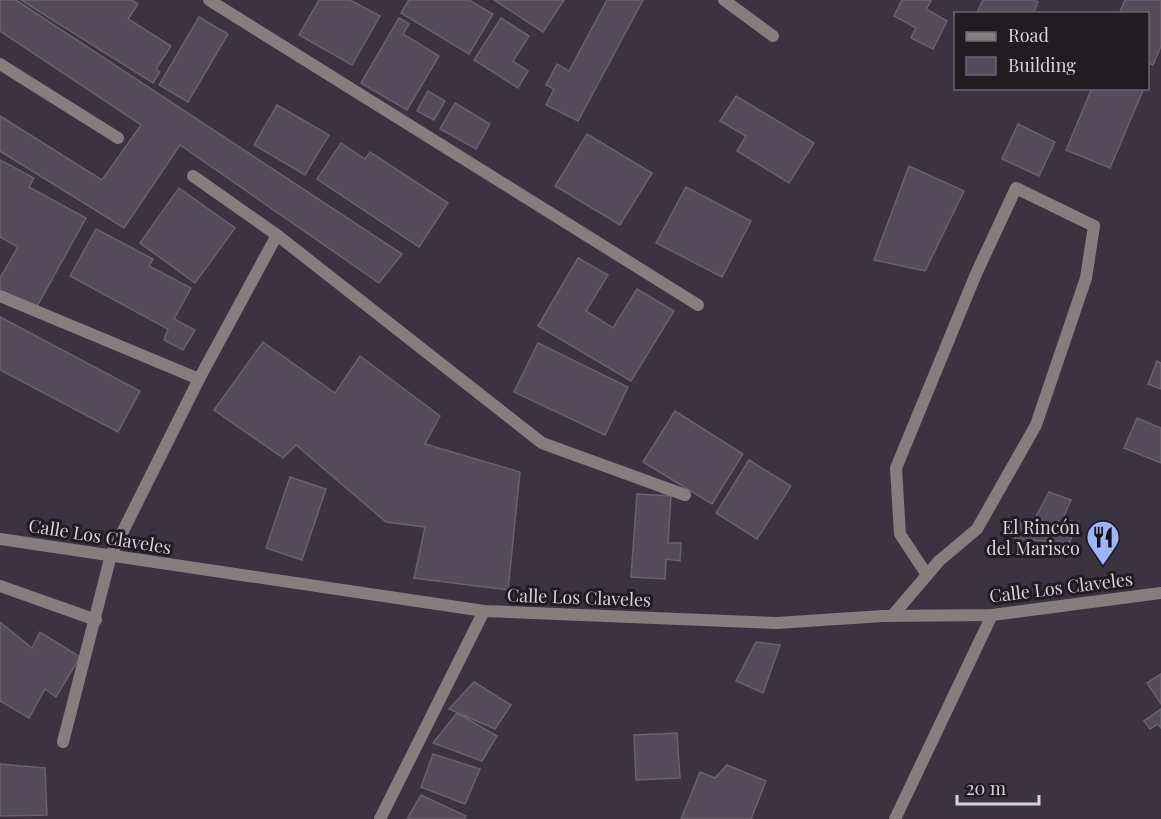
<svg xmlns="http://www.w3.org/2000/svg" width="1161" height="819" font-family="'Playfair Display',serif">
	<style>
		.building { fill: #544c5c; stroke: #696170; stroke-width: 1.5 }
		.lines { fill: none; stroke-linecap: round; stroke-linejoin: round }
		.service { stroke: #867d7f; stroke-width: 12 }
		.minor { stroke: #867d7f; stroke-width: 12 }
		.labels { text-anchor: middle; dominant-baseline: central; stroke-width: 6; stroke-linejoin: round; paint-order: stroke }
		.poi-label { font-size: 18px; fill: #d8d2da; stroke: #211c22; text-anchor: end }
		.street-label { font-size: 18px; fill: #d8d2da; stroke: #211c22 }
	</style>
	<rect width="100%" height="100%" fill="#3c3340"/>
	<g class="building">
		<polygon points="0,0 16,0 402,254 379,283 180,145 124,228 0,151 0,116 102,180 141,125 0,31"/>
		<polygon points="21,0 132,0 138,4 128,19 171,46 156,69 160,72 153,83"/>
		<polygon points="319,0 350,0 380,16 352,65 299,35"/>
		<polygon points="409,0 469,0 493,14 469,54 401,13"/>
		<polygon points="494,0 564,0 543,32"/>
		<polygon points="607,0 643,0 578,121 546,105 554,89 546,85 557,64 569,71"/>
		<polygon points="902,0 929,0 931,1 926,9 947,21 933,49 911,38 916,28 894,16"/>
		<polygon points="983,0 1033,0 1038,2 1033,14 976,14"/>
		<polygon points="1125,0 1161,0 1161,46 1153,65 1148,63 1148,14 1119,14"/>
		<polygon points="199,17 228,34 188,102 159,85"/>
		<polygon points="399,18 409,24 403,34 439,56 407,110 361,83"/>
		<polygon points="501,18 529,36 513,61 528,71 518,88 474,60"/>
		<polygon points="1092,88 1144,88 1110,168 1066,150"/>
		<polygon points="428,91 445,101 434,120 417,111"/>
		<polygon points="736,96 814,143 789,183 737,151 746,136 720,121"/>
		<polygon points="455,103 490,124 476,149 440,129"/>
		<polygon points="277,105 329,135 305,175 254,145"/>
		<polygon points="1018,124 1055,142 1039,176 1002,159"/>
		<polygon points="587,134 652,173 620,225 555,186"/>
		<polygon points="341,143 365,159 370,152 448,203 419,247 317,179"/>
		<polygon points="0,160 34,178 29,187 86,218 35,310 0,291 0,278 18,247 0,237"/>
		<polygon points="909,166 964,191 925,271 874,260"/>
		<polygon points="686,187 751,221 722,277 656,243"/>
		<polygon points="179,188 235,228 195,283 140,243"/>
		<polygon points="96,229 153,259 149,266 191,288 174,319 195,330 183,350 164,340 168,329 70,276"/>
		<polygon points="578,258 608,275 586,311 613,328 637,289 674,311 631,381 538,326"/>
		<polygon points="0,317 140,391 118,432 0,370"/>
		<polygon points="263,342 335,393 360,356 440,416 425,444 520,472 508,590 414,578 425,527 386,522 296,445 283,458 214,410"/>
		<polygon points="538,343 628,387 605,435 514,392"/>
		<polygon points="1157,361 1161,363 1161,389 1148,384"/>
		<polygon points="675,411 743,454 712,504 643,462"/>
		<polygon points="1137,418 1161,428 1161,463 1124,448"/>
		<polygon points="749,460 791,486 757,539 716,513"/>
		<polygon points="290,477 326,489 302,560 266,548"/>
		<polygon points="1049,492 1071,500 1062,520 1079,522 1069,543 1015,539 1022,519 1034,520"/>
		<polygon points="637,494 671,496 668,543 681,543 680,561 666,559 665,579 631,577"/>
		<polygon points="0,622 32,648 40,632 80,657 56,697 45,689 29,718 0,701"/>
		<polygon points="756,642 780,645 763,693 736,681"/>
		<polygon points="1161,674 1161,704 1147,683"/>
		<polygon points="474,682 511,705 495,729 449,709"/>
		<polygon points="1161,709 1161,728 1158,724 1150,729 1144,721"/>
		<polygon points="457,713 497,736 482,761 433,743"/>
		<polygon points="677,733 680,778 636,780 634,735"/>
		<polygon points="433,754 480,769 465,804 421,787"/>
		<polygon points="0,764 45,768 47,815 0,816"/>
		<polygon points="727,765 766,781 751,819 681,819 700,772 715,778"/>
		<polygon points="421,795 466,816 464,819 407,819"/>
	</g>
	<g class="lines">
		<g class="service">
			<polyline points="0,64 118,138"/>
			<polyline points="0,296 199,379"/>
			<polyline points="0,586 96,620"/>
			<polyline points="893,615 939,561 977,529 1036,425 1086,278 1094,226 1016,188 976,274 896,468 900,534 927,575"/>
			<polyline points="63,742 111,555"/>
		</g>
		<g class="minor">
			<polyline points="209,0 698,305"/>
			<polyline points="724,0 773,36"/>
			<polyline points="193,176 277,235 542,443 685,495"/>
			<polyline points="0,539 484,611 777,623 883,616 992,615 1161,593"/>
			<polyline points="111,555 199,379 277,235"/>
			<polyline points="380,819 484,611"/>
			<polyline points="895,819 992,615"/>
		</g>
	</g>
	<defs>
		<symbol id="restaurant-pin" viewBox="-11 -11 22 30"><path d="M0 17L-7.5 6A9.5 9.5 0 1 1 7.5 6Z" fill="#9db4fd" stroke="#211c22"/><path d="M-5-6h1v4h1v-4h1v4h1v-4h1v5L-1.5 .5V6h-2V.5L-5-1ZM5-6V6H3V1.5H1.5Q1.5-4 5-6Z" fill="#111"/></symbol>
	</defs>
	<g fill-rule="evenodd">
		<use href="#restaurant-pin" x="1084" y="518" width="38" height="52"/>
	</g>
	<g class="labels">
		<g class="poi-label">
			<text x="1080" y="527">El Rincón<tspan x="1080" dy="21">del Marisco</tspan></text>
		</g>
		<g class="street-label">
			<text transform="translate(100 536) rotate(9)">Calle Los Claveles</text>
			<text transform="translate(1061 587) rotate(-7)">Calle Los Claveles</text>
			<text transform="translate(579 597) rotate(2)">Calle Los Claveles</text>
		</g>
	</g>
	<rect x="954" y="12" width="195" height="78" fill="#211c22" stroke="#6a656c" stroke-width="1.5"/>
	<rect x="966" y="32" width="30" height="9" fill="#867d7f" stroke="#6a656c" stroke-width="1.5"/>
	<text x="1008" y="42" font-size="18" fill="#d8d2da">Road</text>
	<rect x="966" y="57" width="30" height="18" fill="#544c5c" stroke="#6a656c" stroke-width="1.5"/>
	<text x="1008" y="72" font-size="18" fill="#d8d2da">Building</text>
	<path d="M957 795v9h82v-9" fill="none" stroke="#d8d2da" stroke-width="3"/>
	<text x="966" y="795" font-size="18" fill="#d8d2da" stroke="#211c22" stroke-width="4.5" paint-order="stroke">20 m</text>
</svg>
